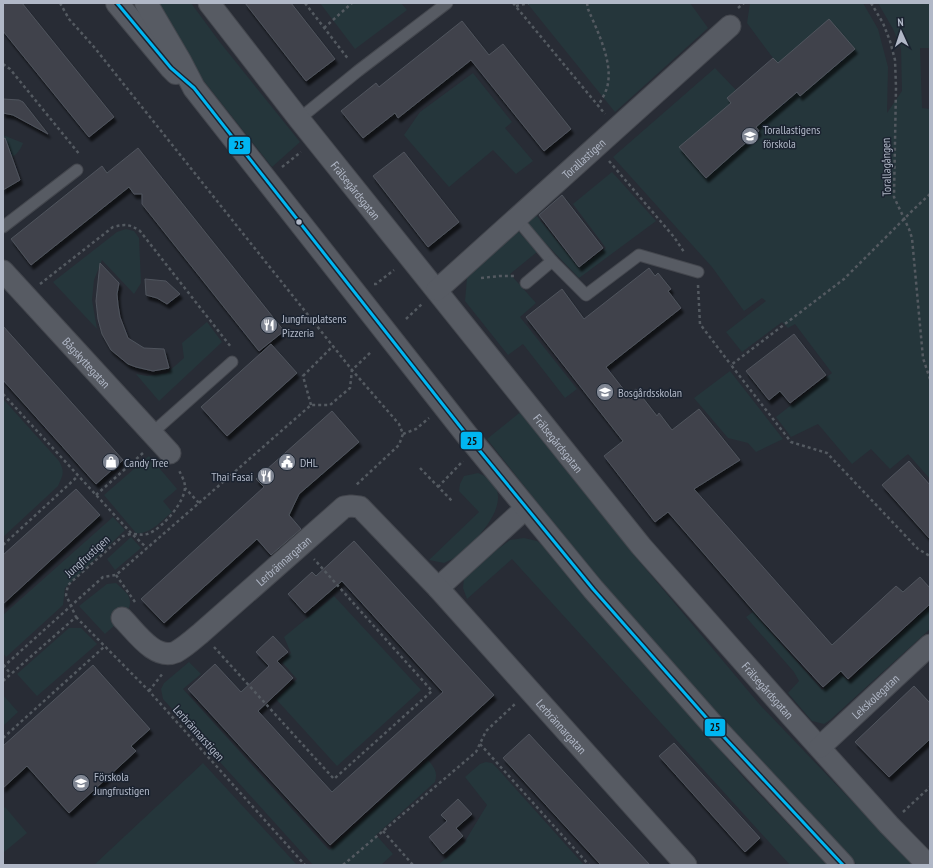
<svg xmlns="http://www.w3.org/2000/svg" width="933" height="868" font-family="'PT Sans Narrow',sans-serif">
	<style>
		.green { fill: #25363b }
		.building { fill: #3f434c; stroke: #50545d; filter: url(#shadow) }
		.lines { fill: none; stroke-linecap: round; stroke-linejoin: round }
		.service-casing { stroke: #44474e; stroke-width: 13 }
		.minor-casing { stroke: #44474e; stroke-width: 23 }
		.tertiary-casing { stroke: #44474e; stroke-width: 24 }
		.path { stroke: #545a61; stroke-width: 2.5; stroke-dasharray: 3 3; stroke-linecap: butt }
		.service { stroke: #575b63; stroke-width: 11 }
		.minor { stroke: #575b63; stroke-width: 21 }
		.tertiary { stroke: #575b63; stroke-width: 22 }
		.bus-1-casing { stroke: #1b2330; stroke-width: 6 }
		.bus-1 { stroke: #00b6f1; stroke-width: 3 }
		.bus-dot { fill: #b1b8c7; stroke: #1b2330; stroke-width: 1.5 }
		.labels { text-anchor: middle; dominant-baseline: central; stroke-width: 3; stroke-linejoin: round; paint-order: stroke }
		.poi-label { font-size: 12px; fill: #b1b8c7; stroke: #1b2330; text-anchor: start }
		.street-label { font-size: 12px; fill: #b1b8c7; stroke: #1b2330 }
		.line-badge { stroke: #1b2330; stroke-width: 1.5 }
		.pale-badge-label { font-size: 11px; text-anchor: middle; font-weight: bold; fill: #111 }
	</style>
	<defs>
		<filter id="shadow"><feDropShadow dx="2.5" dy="4.5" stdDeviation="1" flood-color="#0009"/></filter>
	</defs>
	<rect width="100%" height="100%" fill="#282c35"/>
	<g class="green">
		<polygon points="153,3 191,3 219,41 300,142 272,167 192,66"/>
		<polygon points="320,3 401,3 407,10 355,49"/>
		<polygon points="527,3 690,3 708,28 615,112"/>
		<polygon points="750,3 863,3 878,29 888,67 887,113 902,91 901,48 893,29 878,3 930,3 930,48 920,48 922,108 930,109 930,479 908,454 890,469 871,449 852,464 818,424 791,437 776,417 832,373 795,324 788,328 782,322 742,352 726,332 766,301 762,298 744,311 712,267 613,157 715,68 736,90 773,58 747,23"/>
		<polygon points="473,73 512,122 505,128 533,161 516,174 493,150 449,187 404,135 420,112"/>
		<path d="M3,135L23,143C20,152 13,159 3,160Z"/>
		<polygon points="612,172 656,221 579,278 527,224 536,215 579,268 606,248 573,204"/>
		<polygon points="126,229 134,231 139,238 141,283 134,294 102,260 94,280 92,300 97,329 53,282 117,232"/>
		<polygon points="518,231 537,252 510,274 536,303 520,317 577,389 565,398 523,344 508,355 465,301 467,278"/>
		<polygon points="207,322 222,342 159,401 136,374 147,376 167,373 184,358 182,343"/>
		<polygon points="730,371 783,439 756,452 748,443 728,438 694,398"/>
		<path d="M3,399L59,461C65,472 63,475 58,486L3,537Z"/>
		<polygon points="523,410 635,556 760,705 913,865 857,865 809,815 608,592 487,439"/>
		<path d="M149,456L177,489L163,501L172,512C162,520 150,535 136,533L104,495Z"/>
		<path d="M478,473C515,488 493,521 474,541C469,545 465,550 461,554C456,558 449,560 444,563L429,560L479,512L459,491L460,484L464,476Z"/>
		<polygon points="113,517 125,530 65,588 63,605 6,657 3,653 3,615"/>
		<polygon points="131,537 141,548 115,570 107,559"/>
		<polygon points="524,538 537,541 550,551 744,778 827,865 790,865 512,559 467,599 463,588 464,578 474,567 510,540"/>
		<path d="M116,583C120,587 125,591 128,595C137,611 114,625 105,634L79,606L107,584Z"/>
		<polygon points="334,596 421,690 337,766 276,699 297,679 282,662 291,653 284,637"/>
		<polygon points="930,606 930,629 830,720 824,724 812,721 788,693 799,681 794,672 746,617 753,612 822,690 840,674 849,681"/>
		<polygon points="69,628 81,628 97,644 37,696 17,674"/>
		<path d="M189,662L201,674L183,689L329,850L428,760C434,767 438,772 435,782L376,835L393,854L381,865H313L163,699L161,689L164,683Z"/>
		<polygon points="3,695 18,712 3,726"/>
		<polygon points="486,762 492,763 498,769 584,865 438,865 464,843 487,805 465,777 480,764"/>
		<polygon points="203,763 297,865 94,865"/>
		<polygon points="5,807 27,833 3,853 3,809"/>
	</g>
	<g class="building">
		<polygon points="3,3 22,3 114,117 89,137 3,31"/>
		<polygon points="245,3 291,3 335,59 306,81"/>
		<polygon points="829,19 855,49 800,96 797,92 756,127 759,131 706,178 679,147 731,103 727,98 773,58 778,63"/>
		<polygon points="462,21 489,55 503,44 571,129 544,151 471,60 398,118 395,113 363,138 341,111 376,83 379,87"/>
		<polygon points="3,99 19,100 23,102 48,134 13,115 3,113"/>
		<polygon points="5,138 20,180 3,190 3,139"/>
		<polygon points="138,148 284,331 259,351 142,204 142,194 134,194 129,187 31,265 11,239 102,166 107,173"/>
		<polygon points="404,152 459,222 428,247 373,176"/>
		<polygon points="562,195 603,248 579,267 539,215"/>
		<polygon points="100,263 119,283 117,294 118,305 120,317 128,338 144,348 164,349 169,368 153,371 136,367 128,364 111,350 102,334 98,319 96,301"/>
		<polygon points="649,268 655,276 658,273 671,289 668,291 681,308 606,367 628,395 636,389 657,416 659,413 672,430 699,409 740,460 694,489 832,645 896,586 903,592 920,577 930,588 930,604 848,679 841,671 823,687 759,617 668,512 655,522 604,456 623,441 526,317 562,289 584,319"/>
		<polygon points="145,279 166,281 180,294 167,304 157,298 146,295"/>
		<polygon points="3,326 123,460 96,484 3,380"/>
		<polygon points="794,334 826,375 790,403 780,391 769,400 746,371"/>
		<polygon points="271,344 297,373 227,436 201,407"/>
		<polygon points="332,411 359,442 299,494 289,515 301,529 271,555 257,539 164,623 141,599 264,487 256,479"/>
		<polygon points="909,461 930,485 930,539 882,485"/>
		<polygon points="76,489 100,515 3,604 3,555"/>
		<polygon points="354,541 494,695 330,845 188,689 215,664 241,692 269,666 256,652 273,636 288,652 277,661 293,678 258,711 332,792 443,692 342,581 305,613 288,594 312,572 316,576"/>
		<polygon points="93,665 150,729 131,746 136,751 69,813 27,766 3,788 3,746"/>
		<polygon points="914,686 930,703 930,739 889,777 855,742"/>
		<polygon points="529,734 650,865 601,865 503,758"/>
		<polygon points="674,743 760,838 745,852 659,756"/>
		<polygon points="458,799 472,814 456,828 463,836 443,854 429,837 447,821 441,815"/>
	</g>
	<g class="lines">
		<defs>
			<g id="service">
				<polyline points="299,119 358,71 447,3"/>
				<polyline points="517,219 552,261"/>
				<polyline points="3,227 77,170"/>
				<polyline points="526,283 552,261 586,295 639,255 698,272"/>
				<polyline points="152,433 232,362"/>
			</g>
			<g id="minor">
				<path id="s1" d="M209,3L299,119L641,546L791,716L889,825L928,865"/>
				<path id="s2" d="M3,271L170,453"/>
				<path id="s3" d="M437,290L730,26"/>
				<polyline points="438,588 526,508"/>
				<path id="s4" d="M122,618C136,632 155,661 176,652C185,647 194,639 201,633L344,507L351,506L360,507L438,588L686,865"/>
				<path id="s5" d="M820,747L930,645"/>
			</g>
			<g id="tertiary">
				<polyline points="117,3 171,68 176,73"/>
				<polyline points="146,3 180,61 194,88 466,434 593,589 711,723 843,865"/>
			</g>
		</defs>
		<use href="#service" class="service-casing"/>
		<use href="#minor" class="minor-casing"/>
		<use href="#tertiary" class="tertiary-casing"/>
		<g class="path">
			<polyline points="60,3 69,19 94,47 352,370 399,424 403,434 399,445 355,486"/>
			<polyline points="305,3 349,60"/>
			<polyline points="513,3 605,114"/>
			<path d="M587,3L588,9C597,30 612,60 608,83C607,91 602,99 598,106"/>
			<polyline points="871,3 883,23 890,41 895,60 896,87 894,197 909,229 912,238 923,358 930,379"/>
			<polyline points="516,6 529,3"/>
			<polyline points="738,8 744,3"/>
			<polyline points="324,28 352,3"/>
			<polyline points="3,64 10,69 80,155"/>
			<polyline points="609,161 674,237 684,252"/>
			<polyline points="282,167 301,152"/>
			<polyline points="930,194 914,209 844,279 731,365 791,442 827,453 918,549 930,556"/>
			<polyline points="481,278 500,276 514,276"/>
			<path d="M40,284L113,227C125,224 130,224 140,231L231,347"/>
			<polyline points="374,284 376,284 394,270"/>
			<polyline points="698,285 700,324 731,365"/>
			<polyline points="406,319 422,304"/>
			<polyline points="3,394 132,534 147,548"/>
			<polyline points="311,405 303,376 333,346"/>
			<polyline points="403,434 416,429 429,418"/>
			<polyline points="420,468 453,502"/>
			<polyline points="438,487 463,461"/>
			<polyline points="96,495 143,453"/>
			<polyline points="199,503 311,405 330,405 350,388 352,370 372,351"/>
			<polyline points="3,545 78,476"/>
			<polyline points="116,575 135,602"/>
			<polyline points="76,617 149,691 305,865"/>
			<polyline points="214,647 334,779 432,691 314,559"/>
			<polyline points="3,665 11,674"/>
			<polyline points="3,667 103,577 116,575 199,503 185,488"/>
			<path d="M3,681L76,617L66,595L68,585L123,536C125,536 129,534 132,534C139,534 143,536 150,533C163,527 185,502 185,487C185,481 181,475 179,470"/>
			<polyline points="149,691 163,673"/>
			<polyline points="3,738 105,646"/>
			<polyline points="480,744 589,865"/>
			<polyline points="903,812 930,787"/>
			<polyline points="383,831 413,865"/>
			<polyline points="343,865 476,752 486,731 515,704"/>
		</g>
		<use href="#service" class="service"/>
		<use href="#minor" class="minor"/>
		<use href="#tertiary" class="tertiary"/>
		<defs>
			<polyline id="bus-1" points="117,3 171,68 194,88 466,434 593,589 711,723 843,865"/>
		</defs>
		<use href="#bus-1" class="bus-1-casing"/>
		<use href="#bus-1" class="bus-1"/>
	</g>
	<defs>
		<symbol id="school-disc" viewBox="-11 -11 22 22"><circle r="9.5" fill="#818794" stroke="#1b2330"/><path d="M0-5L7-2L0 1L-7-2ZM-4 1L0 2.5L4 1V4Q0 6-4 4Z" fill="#fff"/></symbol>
		<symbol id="restaurant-disc" viewBox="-11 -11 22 22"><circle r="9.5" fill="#818794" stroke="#1b2330"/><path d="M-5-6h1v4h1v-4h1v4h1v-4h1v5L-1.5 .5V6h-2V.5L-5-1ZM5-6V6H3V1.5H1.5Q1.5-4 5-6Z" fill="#fff"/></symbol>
		<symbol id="shop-disc" viewBox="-11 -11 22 22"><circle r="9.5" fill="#818794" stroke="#1b2330"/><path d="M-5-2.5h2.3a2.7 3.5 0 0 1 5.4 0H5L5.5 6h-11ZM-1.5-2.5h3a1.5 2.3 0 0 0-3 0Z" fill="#fff"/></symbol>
		<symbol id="civic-disc" viewBox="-11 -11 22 22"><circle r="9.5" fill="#818794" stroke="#1b2330"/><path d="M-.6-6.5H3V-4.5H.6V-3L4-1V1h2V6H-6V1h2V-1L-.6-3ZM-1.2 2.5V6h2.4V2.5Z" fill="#fff"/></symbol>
	</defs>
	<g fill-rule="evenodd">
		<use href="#school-disc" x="740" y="126" width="20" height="20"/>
		<use href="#restaurant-disc" x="259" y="315" width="20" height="20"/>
		<use href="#school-disc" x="595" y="382" width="20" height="20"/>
		<use href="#shop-disc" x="101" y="452" width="20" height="20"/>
		<use href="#civic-disc" x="277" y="452" width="20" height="20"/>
		<use href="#restaurant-disc" x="256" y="466" width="20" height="20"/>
		<use href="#school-disc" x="71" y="773" width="20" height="20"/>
	</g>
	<circle class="bus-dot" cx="299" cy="222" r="3.5"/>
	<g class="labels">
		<g class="poi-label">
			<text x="763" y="129">Torallastigens<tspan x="763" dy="14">förskola</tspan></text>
			<text x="282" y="318">Jungfruplatsens<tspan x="282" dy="14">Pizzeria</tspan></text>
			<text x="618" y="392">Bosgårdsskolan</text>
			<text x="124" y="462">Candy Tree</text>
			<text x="300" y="462">DHL</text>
			<text x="253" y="476" text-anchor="end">Thai Fasai</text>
			<text x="94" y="776">Förskola<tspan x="94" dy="14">Jungfrustigen</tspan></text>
		</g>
		<g class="street-label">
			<text stroke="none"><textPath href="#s3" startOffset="197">Torallastigen</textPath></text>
			<text transform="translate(886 167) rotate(-91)">Torallagången</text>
			<text stroke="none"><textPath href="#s1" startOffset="238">Frälsegårdsgatan</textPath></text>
			<text stroke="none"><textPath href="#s2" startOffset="124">Bågskyttegatan</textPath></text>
			<text stroke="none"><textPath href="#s1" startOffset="562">Frälsegårdsgatan</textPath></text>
			<text transform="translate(87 556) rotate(-42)">Jungfrustigen</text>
			<text stroke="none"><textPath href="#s4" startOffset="209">Lerbrännargatan</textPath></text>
			<text stroke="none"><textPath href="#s1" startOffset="886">Frälsegårdsgatan</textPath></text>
			<text stroke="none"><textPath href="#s5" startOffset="75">Lekskolegatan</textPath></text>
			<text stroke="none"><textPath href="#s4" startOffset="604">Lerbrännargatan</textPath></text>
			<text transform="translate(199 733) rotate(48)">Lerbrännarstigen</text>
		</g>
	</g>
	<g class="line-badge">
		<rect x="228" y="136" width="23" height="19" rx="4" fill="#00b6f1"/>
		<rect x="460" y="431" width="23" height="19" rx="4" fill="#00b6f1"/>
		<rect x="704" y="718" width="22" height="19" rx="4" fill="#00b6f1"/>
	</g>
	<g class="pale-badge-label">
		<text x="239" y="149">25</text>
		<text x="472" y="445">25</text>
		<text x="715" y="731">25</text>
	</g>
	<rect width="933" height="868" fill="none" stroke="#b1b8c7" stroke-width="8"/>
	<g transform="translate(901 32) rotate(357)" stroke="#1b2330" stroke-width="3" paint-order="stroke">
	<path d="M0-3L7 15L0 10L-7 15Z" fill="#b1b8c7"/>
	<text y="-6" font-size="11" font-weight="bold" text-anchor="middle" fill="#b1b8c7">N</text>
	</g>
</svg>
